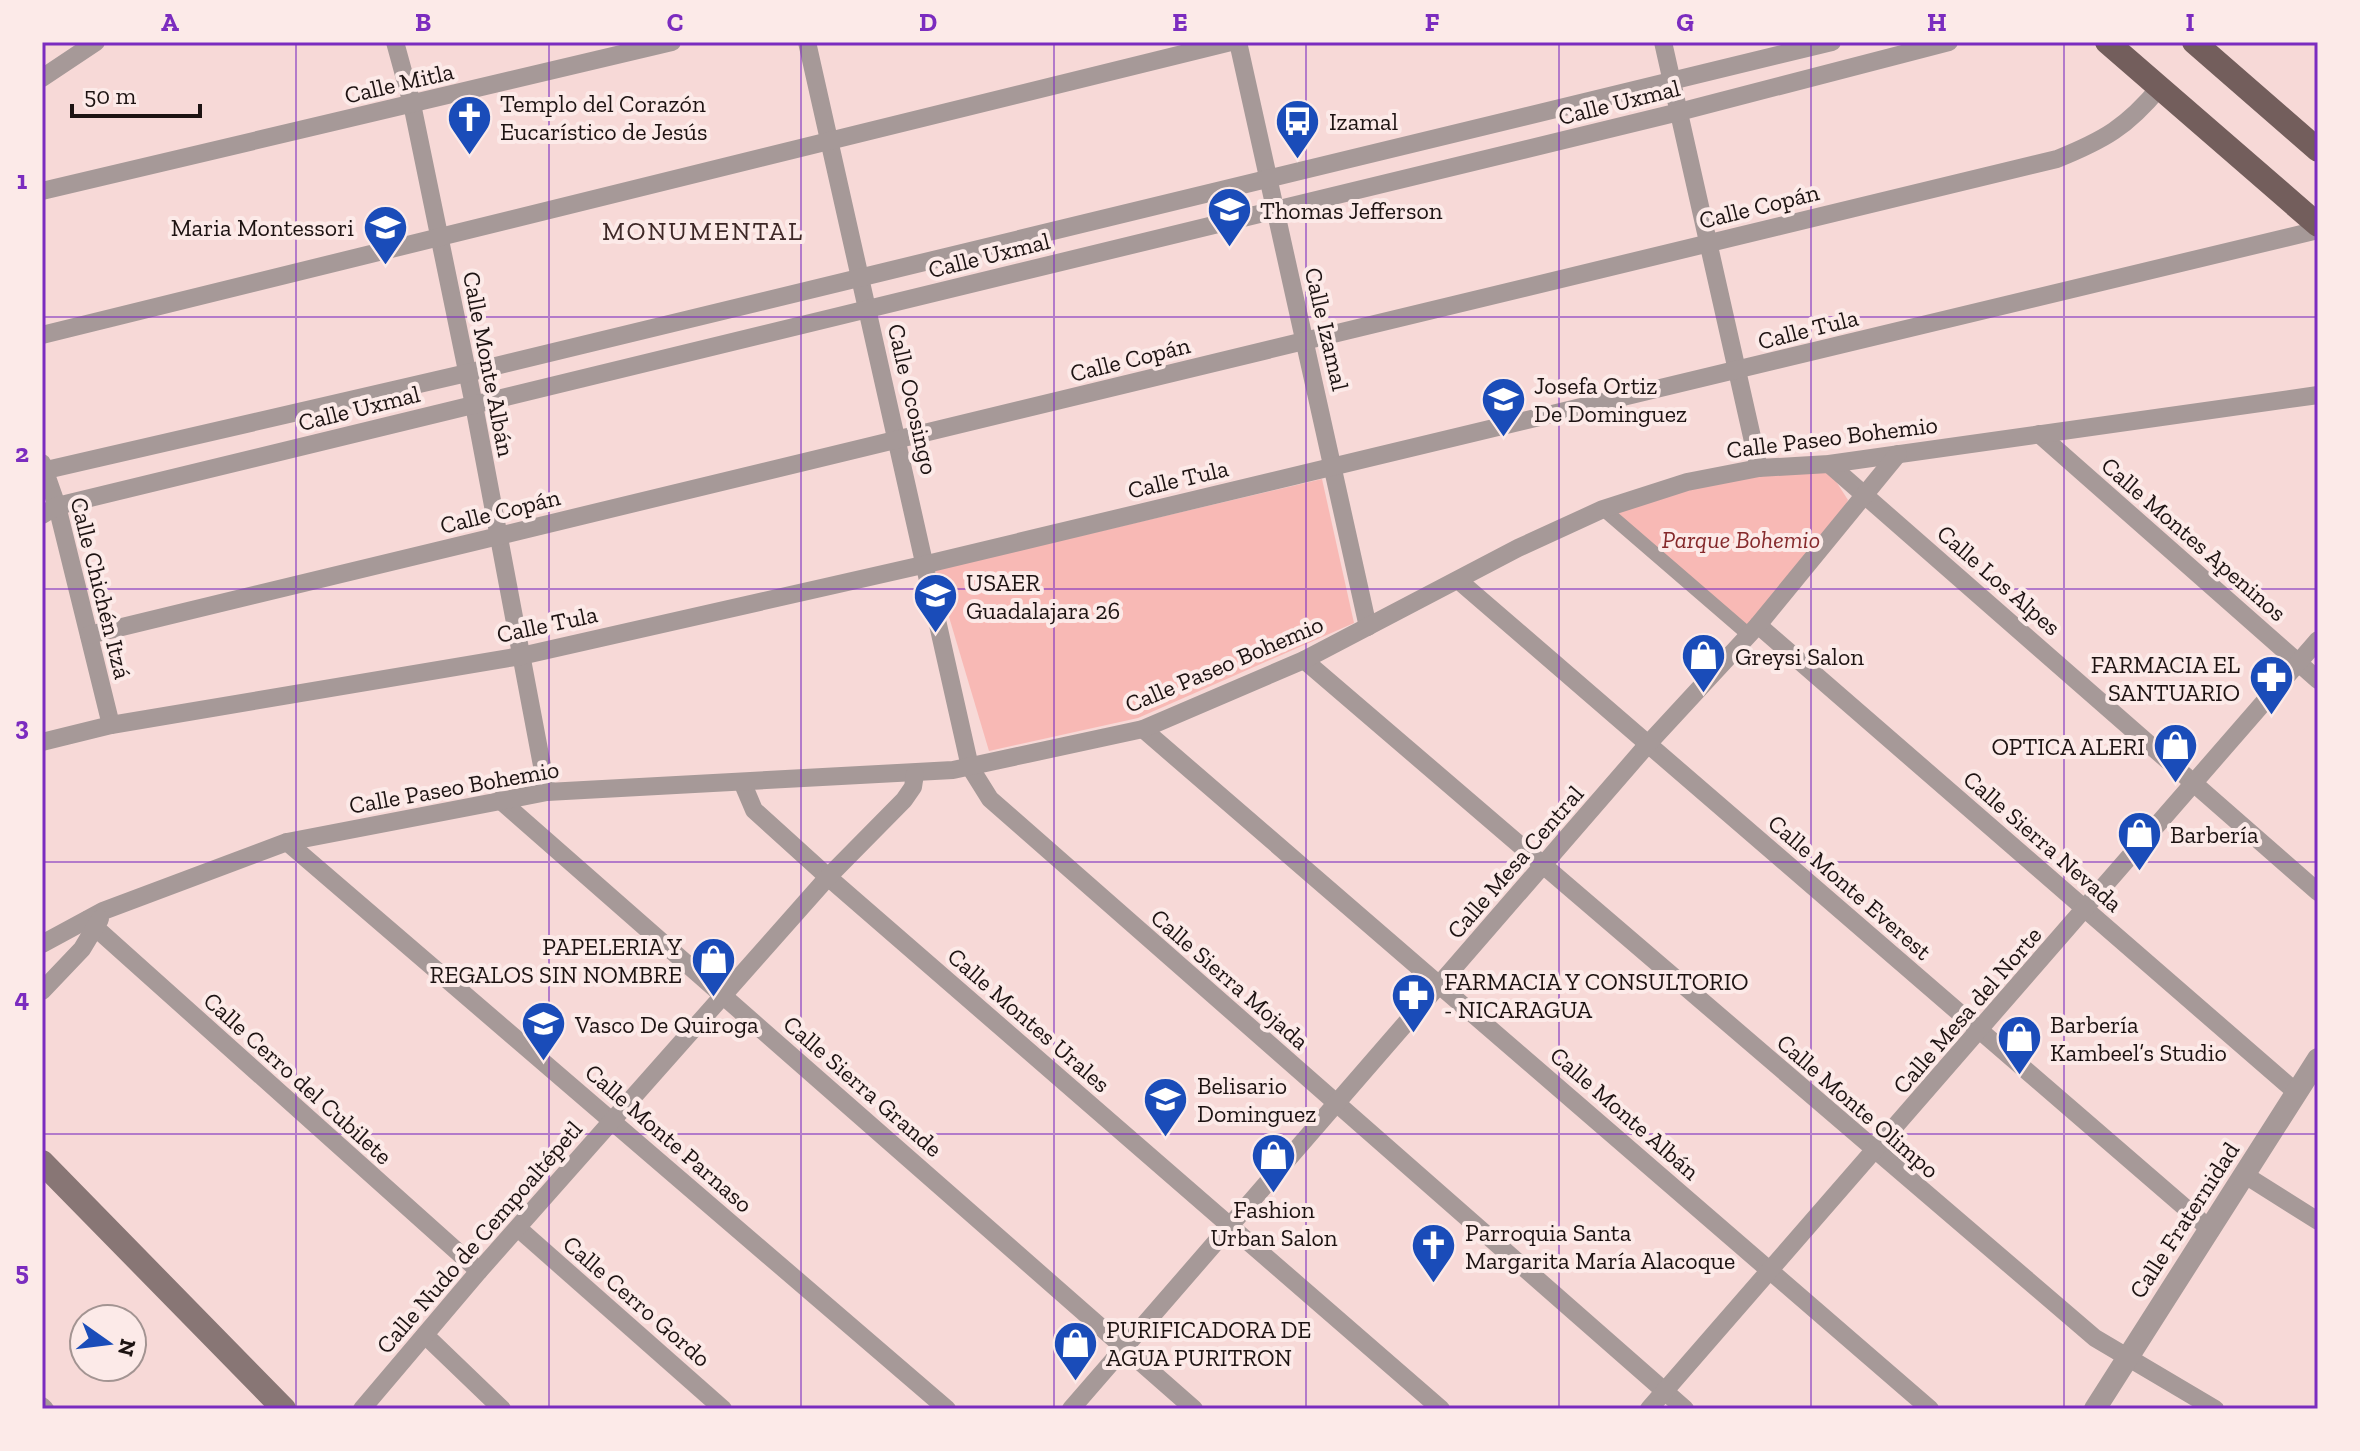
<svg xmlns="http://www.w3.org/2000/svg" width="2360" height="1451" font-family="'Zilla Slab',serif">
	<style>
		.green { fill: #f8b9b5 }
		.lines { fill: none; stroke-linecap: round; stroke-linejoin: round }
		.pedestrian { stroke: #a69998; stroke-width: 14 }
		.minor { stroke: #a69998; stroke-width: 18 }
		.tertiary { stroke: #a69998; stroke-width: 22 }
		.secondary { stroke: #887675; stroke-width: 24 }
		.primary { stroke: #735e5c; stroke-width: 24 }
		.grid { fill: none; stroke: #7b2cbf; stroke-width: 2; stroke-opacity: 0.55 }
		.labels { text-anchor: middle; dominant-baseline: central; stroke-width: 8; stroke-linejoin: round; paint-order: stroke }
		.street-label { font-size: 24px; fill: #1d1312; stroke: #fceae8 }
		.poi-label { font-size: 24px; fill: #1d1312; stroke: #fceae8; text-anchor: start }
		.park-label { font-size: 24px; font-style: italic; fill: #85292b; stroke: #fceae8 }
		.neighbourhood-label { font-size: 26px; letter-spacing: 2px; fill: #3e2827; stroke: #fceae8 }
		.neatline { fill: none; stroke: #7b2cbf; stroke-width: 3 }
		.grid-label { font-size: 26px; text-anchor: middle; font-weight: bold; fill: #7b2cbf }
	</style>
	<rect width="100%" height="100%" fill="#f7d9d7"/>
	<g class="green">
		<polygon points="1830,472 1848,500 1837,523 1747,629 1612,511 1699,484 1760,473"/>
		<polygon points="1322,479 1354,623 1138,718 989,751 935,570"/>
	</g>
	<g class="lines">
		<polyline class="pedestrian" points="1603,509 1749,635"/>
		<g class="minor">
			<polyline points="395,42 412,104 474,405 547,792"/>
			<polyline points="807,42 970,767 990,799 1685,1409"/>
			<polyline points="1238,42 1368,627"/>
			<polyline points="1663,42 1759,468"/>
			<polyline points="42,78 96,42"/>
			<polyline points="42,191 672,42"/>
			<polyline points="42,335 1231,42"/>
			<polyline points="2039,434 2318,680"/>
			<polyline points="42,463 57,506 111,725"/>
			<polyline points="1829,464 2318,892"/>
			<polyline points="42,471 467,373 1832,42"/>
			<polyline points="42,515 57,506 1679,112 1949,42"/>
			<polyline points="1458,580 2211,1230"/>
			<polyline points="1758,625 2297,1093"/>
			<path d="M89,635L2057,159C2104,140 2127,127 2160,87"/>
			<polyline points="1304,660 2095,1338 2215,1409"/>
			<polyline points="1143,729 1930,1409"/>
			<polyline points="42,742 111,725 521,656 927,564 2318,230"/>
			<polyline points="743,784 754,810 828,877 1441,1409"/>
			<polyline points="500,800 1194,1409"/>
			<polyline points="287,842 947,1409"/>
			<polyline points="87,920 479,1271"/>
			<polyline points="42,944 103,911 287,842 547,792 953,770 1143,729 1304,660 1518,548 1603,509 1687,482 1759,468 1829,464 2318,395"/>
			<polyline points="42,991 82,949 100,919"/>
			<polyline points="2245,1175 2318,1221"/>
			<polyline points="519,1229 723,1409"/>
			<polyline points="425,1335 502,1409"/>
			<polyline points="42,1406 45,1409"/>
			<polyline points="362,1409 479,1271 828,877 904,800 913,787 915,774"/>
			<polyline points="1071,1409 1648,744 1758,625 1898,454"/>
			<polyline points="1649,1409 2318,640"/>
		</g>
		<polyline class="tertiary" points="2095,1409 2318,1059"/>
		<polyline class="secondary" points="42,1162 284,1409"/>
		<g class="primary">
			<polyline points="2107,42 2318,225"/>
			<polyline points="2194,42 2318,150"/>
		</g>
	</g>
	<path class="grid" d="M296,42V1409M549,42V1409M801,42V1409M1054,42V1409M1306,42V1409M1559,42V1409M1811,42V1409M2064,42V1409M42,317H2318M42,589H2318M42,862H2318M42,1134H2318"/>
	<defs>
		<symbol id="church-pin" viewBox="-11 -11 22 30"><path d="M0 17L-7.5 6A9.5 9.5 0 1 1 7.5 6Z" fill="#1a4cb9" stroke="#fceae8"/><path d="M-1.2-6h2.4v3.5h3.3v2.4h-3.3V6h-2.4V-.1h-3.3v-2.4h3.3Z" fill="#fff"/></symbol>
		<symbol id="bus-pin" viewBox="-11 -11 22 30"><path d="M0 17L-7.5 6A9.5 9.5 0 1 1 7.5 6Z" fill="#1a4cb9" stroke="#fceae8"/><path d="M-5-6H5V4H4V6H2V4H-2V6H-4V4H-5ZM-3.5-4V0h7V-4ZM-3.5 1.2v1.5H-2V1.2ZM2 1.2v1.5H3.5V1.2Z" fill="#fff"/></symbol>
		<symbol id="school-pin" viewBox="-11 -11 22 30"><path d="M0 17L-7.5 6A9.5 9.5 0 1 1 7.5 6Z" fill="#1a4cb9" stroke="#fceae8"/><path d="M0-5L7-2L0 1L-7-2ZM-4 1L0 2.5L4 1V4Q0 6-4 4Z" fill="#fff"/></symbol>
		<symbol id="shop-pin" viewBox="-11 -11 22 30"><path d="M0 17L-7.5 6A9.5 9.5 0 1 1 7.5 6Z" fill="#1a4cb9" stroke="#fceae8"/><path d="M-5-2.5h2.3a2.7 3.5 0 0 1 5.4 0H5L5.5 6h-11ZM-1.5-2.5h3a1.5 2.3 0 0 0-3 0Z" fill="#fff"/></symbol>
		<symbol id="pharmacy-pin" viewBox="-11 -11 22 30"><path d="M0 17L-7.5 6A9.5 9.5 0 1 1 7.5 6Z" fill="#1a4cb9" stroke="#fceae8"/><path d="M-2-6h4v4h4v4h-4v4h-4v-4h-4v-4h4Z" fill="#fff"/></symbol>
	</defs>
	<g fill-rule="evenodd">
		<use href="#church-pin" x="444" y="92" width="51" height="69"/>
		<use href="#bus-pin" x="1272" y="96" width="51" height="69"/>
		<use href="#school-pin" x="1204" y="184" width="51" height="69"/>
		<use href="#school-pin" x="360" y="202" width="51" height="69"/>
		<use href="#school-pin" x="1478" y="374" width="51" height="69"/>
		<use href="#school-pin" x="910" y="570" width="51" height="69"/>
		<use href="#shop-pin" x="1678" y="630" width="51" height="69"/>
		<use href="#pharmacy-pin" x="2246" y="652" width="51" height="69"/>
		<use href="#shop-pin" x="2150" y="720" width="51" height="69"/>
		<use href="#shop-pin" x="2114" y="808" width="51" height="69"/>
		<use href="#shop-pin" x="688" y="934" width="51" height="69"/>
		<use href="#pharmacy-pin" x="1388" y="970" width="51" height="69"/>
		<use href="#school-pin" x="518" y="998" width="51" height="69"/>
		<use href="#shop-pin" x="1994" y="1012" width="51" height="69"/>
		<use href="#school-pin" x="1140" y="1074" width="51" height="69"/>
		<use href="#shop-pin" x="1248" y="1130" width="51" height="69"/>
		<use href="#church-pin" x="1408" y="1220" width="51" height="69"/>
		<use href="#shop-pin" x="1050" y="1318" width="51" height="69"/>
	</g>
	<g class="labels">
		<g class="street-label">
			<text transform="translate(399 83) rotate(-13)">Calle Mitla</text>
			<text transform="translate(1619 102) rotate(-14)">Calle Uxmal</text>
			<text transform="translate(1759 206) rotate(-14)">Calle Copán</text>
			<text transform="translate(989 255) rotate(-14)">Calle Uxmal</text>
			<text transform="translate(1327 329) rotate(77)">Calle Izamal</text>
			<text transform="translate(1808 329) rotate(-14)">Calle Tula</text>
			<text transform="translate(1130 359) rotate(-14)">Calle Copán</text>
			<text transform="translate(489 364) rotate(79)">Calle Monte Albán</text>
			<text transform="translate(913 399) rotate(77)">Calle Ocosingo</text>
			<text transform="translate(359 408) rotate(-14)">Calle Uxmal</text>
			<text transform="translate(1832 437) rotate(-7)">Calle Paseo Bohemio</text>
			<text transform="translate(1178 479) rotate(-13)">Calle Tula</text>
			<text transform="translate(500 511) rotate(-14)">Calle Copán</text>
			<text transform="translate(2194 539) rotate(41)">Calle Montes Apeninos</text>
			<text transform="translate(1999 580) rotate(41)">Calle Los Alpes</text>
			<text transform="translate(101 588) rotate(76)">Calle Chichén Itzá</text>
			<text transform="translate(547 624) rotate(-12)">Calle Tula</text>
			<text transform="translate(1224 664) rotate(-23)">Calle Paseo Bohemio</text>
			<text transform="translate(454 787) rotate(-10)">Calle Paseo Bohemio</text>
			<text transform="translate(2043 841) rotate(41)">Calle Sierra Nevada</text>
			<text transform="translate(1515 862) rotate(-49)">Calle Mesa Central</text>
			<text transform="translate(1850 887) rotate(41)">Calle Monte Everest</text>
			<text transform="translate(1230 979) rotate(41)">Calle Sierra Mojada</text>
			<text transform="translate(1967 1010) rotate(-49)">Calle Mesa del Norte</text>
			<text transform="translate(1029 1020) rotate(41)">Calle Montes Urales</text>
			<text transform="translate(298 1078) rotate(42)">Calle Cerro del Cubilete</text>
			<text transform="translate(863 1086) rotate(41)">Calle Sierra Grande</text>
			<text transform="translate(1858 1106) rotate(41)">Calle Monte Olimpo</text>
			<text transform="translate(1625 1113) rotate(41)">Calle Monte Albán</text>
			<text transform="translate(669 1138) rotate(41)">Calle Monte Parnaso</text>
			<text transform="translate(2184 1220) rotate(-57)">Calle Fraternidad</text>
			<text transform="translate(479 1237) rotate(-49)">Calle Nudo de Cempoaltépetl</text>
			<text transform="translate(637 1301) rotate(41)">Calle Cerro Gordo</text>
		</g>
		<g class="poi-label">
			<text x="500" y="103">Templo del Corazón<tspan x="500" dy="28">Eucarístico de Jesús</tspan></text>
			<text x="1329" y="121">Izamal</text>
			<text x="1260" y="210">Thomas Jefferson</text>
			<text x="354" y="227" text-anchor="end">Maria Montessori</text>
			<text x="1534" y="385">Josefa Ortiz<tspan x="1534" dy="28">De Dominguez</tspan></text>
			<text x="966" y="582">USAER<tspan x="966" dy="28">Guadalajara 26</tspan></text>
			<text x="1735" y="656">Greysi Salon</text>
			<text x="2240" y="664" text-anchor="end">FARMACIA EL<tspan x="2240" dy="28">SANTUARIO</tspan></text>
			<text x="2145" y="746" text-anchor="end">OPTICA ALERI</text>
			<text x="2170" y="834">Barbería</text>
			<text x="682" y="946" text-anchor="end">PAPELERIA Y<tspan x="682" dy="28">REGALOS SIN NOMBRE</tspan></text>
			<text x="1444" y="981">FARMACIA Y CONSULTORIO<tspan x="1444" dy="28">- NICARAGUA</tspan></text>
			<text x="575" y="1024">Vasco De Quiroga</text>
			<text x="2050" y="1024">Barbería<tspan x="2050" dy="28">Kambeel’s Studio</tspan></text>
			<text x="1197" y="1085">Belisario<tspan x="1197" dy="28">Dominguez</tspan></text>
			<text x="1274" y="1209" text-anchor="middle">Fashion<tspan x="1274" dy="28">Urban Salon</tspan></text>
			<text x="1465" y="1232">Parroquia Santa<tspan x="1465" dy="28">Margarita María Alacoque</tspan></text>
			<text x="1106" y="1329">PURIFICADORA DE<tspan x="1106" dy="28">AGUA PURITRON</tspan></text>
		</g>
		<g class="park-label">
			<text x="1741" y="539">Parque Bohemio</text>
		</g>
		<g class="neighbourhood-label">
			<text x="703" y="231">MONUMENTAL</text>
		</g>
	</g>
	<rect width="2360" height="1451" fill="none" stroke="#fceae8" stroke-width="88"/>
	<g transform="translate(108 1343) rotate(104)"><circle r="38" fill="#fceae8" stroke="#a39492" stroke-width="2"/>
	<path d="M0-6L14 30L0 20L-14 30Z" fill="#1a4cb9"/>
	<text y="-12" font-size="22" font-weight="bold" text-anchor="middle" fill="#1d1312">N</text>
	</g>
	<path d="M72 104v12h128v-12" fill="none" stroke="#1d1312" stroke-width="4"/>
	<text x="84" y="104" font-size="24" fill="#1d1312" stroke="#fceae8" stroke-width="6" paint-order="stroke">50 m</text>
	<rect x="44" y="44" width="2272" height="1363" class="neatline"/>
	<g class="grid-label">
		<text x="170" y="31">A</text>
		<text x="423" y="31">B</text>
		<text x="675" y="31">C</text>
		<text x="928" y="31">D</text>
		<text x="1180" y="31">E</text>
		<text x="1432" y="31">F</text>
		<text x="1685" y="31">G</text>
		<text x="1937" y="31">H</text>
		<text x="2190" y="31">I</text>
		<text x="22" y="189">1</text>
		<text x="22" y="462">2</text>
		<text x="22" y="735">3</text>
		<text x="22" y="1007">4</text>
		<text x="22" y="1280">5</text>
	</g>
</svg>
